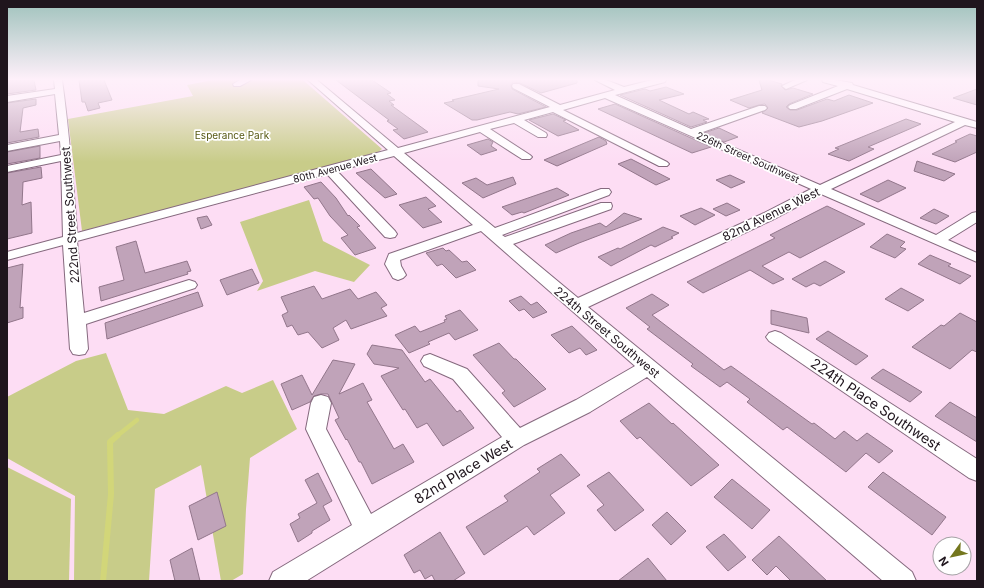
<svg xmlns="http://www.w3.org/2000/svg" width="984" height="588" font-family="Inter,sans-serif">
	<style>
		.green { fill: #c8cc89 }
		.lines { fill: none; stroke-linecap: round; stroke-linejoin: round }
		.stream-far1 { stroke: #d2d679; stroke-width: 4.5 }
		.stream { stroke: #d2d679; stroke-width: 6 }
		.building { fill: #c0a3b9; stroke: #92768b }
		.minor-casing { stroke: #85697e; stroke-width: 2 }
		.minor { fill: #fff; fill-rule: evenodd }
		.labels { text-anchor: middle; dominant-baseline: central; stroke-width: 3.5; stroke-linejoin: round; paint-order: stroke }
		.far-park-label { font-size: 10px; fill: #565812; stroke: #fff }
		.far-street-label { font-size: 10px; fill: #1f151d; stroke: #fff }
		.street-label { font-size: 12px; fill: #1f151d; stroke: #fff }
		.near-street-label { font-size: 14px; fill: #1f151d; stroke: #fff }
	</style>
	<rect width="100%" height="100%" fill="#fdddf4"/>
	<g class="green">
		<polygon points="213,80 303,80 382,149 376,154 82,231 68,119 193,96 187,85"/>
		<polygon points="309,200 323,241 370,265 354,282 315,271 257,291 263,281 240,222"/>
		<polygon points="106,353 128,410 164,414 226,386 242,393 273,380 297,429 250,458 246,509 243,574 231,581 221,581 201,465 155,489 149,581 74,581 75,496 7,458 7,397 76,361"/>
		<polygon points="7,467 71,499 69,581 7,581"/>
	</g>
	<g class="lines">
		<polyline class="stream-far1" points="117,436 137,420"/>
		<polyline class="stream" points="103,581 111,494 110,442 118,435"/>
	</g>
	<g class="building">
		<polygon points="14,80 34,80 36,90 7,94 7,81"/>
		<polygon points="79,80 104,80 112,100 98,103 100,108 88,111 85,102 82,102"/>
		<polygon points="336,80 372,80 391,93 387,94 395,100 389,101 394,105 391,105 428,132 404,139 393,130 398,129 387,121 389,120"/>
		<polygon points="478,80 577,80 577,83 541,93 520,83 513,82 511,85 512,89 546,107 518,114 510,112 477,120 472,120 444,103 454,101 452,100 499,89 478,86"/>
		<polygon points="759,80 768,80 782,84 781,86 785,90 793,88 813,94 789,104 786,107 790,110 797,110 827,99 834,101 849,95 873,103 822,121 799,127 762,113 768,108 765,104 759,105 749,108 730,100 762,90"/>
		<polygon points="666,87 684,94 659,100 689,114 693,112 709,119 703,120 707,122 691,127 620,95 645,89 650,91"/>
		<polygon points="977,89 977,105 953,98"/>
		<polygon points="36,99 36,105 23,108 20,132 38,129 39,137 7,143 7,103"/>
		<polygon points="615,104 711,147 692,153 598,109"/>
		<polygon points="553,114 566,120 563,121 579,130 558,136 529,120"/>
		<polygon points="906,119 921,124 868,147 874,149 849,161 828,154 839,149 835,148"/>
		<polygon points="719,128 738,137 724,142 704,133"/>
		<polygon points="970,134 977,136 977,152 955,162 932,154 957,142 955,141"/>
		<polygon points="599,137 606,141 607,144 557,166 544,160"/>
		<polygon points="488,139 493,142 491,146 497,150 481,155 467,145"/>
		<polygon points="40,146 40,158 7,164 7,152"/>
		<polygon points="631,159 670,179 656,185 618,164"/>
		<polygon points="917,161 955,174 944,181 914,171"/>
		<polygon points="41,167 42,178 23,182 22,205 31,202 32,233 7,239 7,173"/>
		<polygon points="371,169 397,194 385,198 356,173"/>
		<polygon points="730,175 745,182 731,188 716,180"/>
		<polygon points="513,177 516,184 483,198 462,183 476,178 487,185"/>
		<polygon points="888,180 906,188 878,202 860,194"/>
		<polygon points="321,182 336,198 348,216 349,215 360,226 357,227 376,248 355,255 341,238 348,235 330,216 318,198 314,199 304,187"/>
		<polygon points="557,188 569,195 524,213 522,212 512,215 502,207"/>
		<polygon points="426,197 436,206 428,209 442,222 423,228 399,205"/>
		<polygon points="727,203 740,210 726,216 713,209"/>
		<polygon points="827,206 865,224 800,258 789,252 762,266 784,279 773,284 750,270 703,293 687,282 775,238 770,235"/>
		<polygon points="701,208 715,215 695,225 680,216"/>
		<polygon points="934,209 949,216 936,224 920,218"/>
		<polygon points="624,213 642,219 579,243 556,253 545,245 571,233 600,223 606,227"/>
		<polygon points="207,216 212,225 201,229 197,218"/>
		<polygon points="663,227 679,233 671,237 673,238 655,247 651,245 611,266 598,257 618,248 620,249"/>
		<polygon points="887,234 905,242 900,247 906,249 895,258 870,247"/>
		<polygon points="136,241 145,273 187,261 191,271 187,272 188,274 101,301 99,287 124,280 116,247"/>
		<polygon points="443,248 446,251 449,250 462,262 467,261 476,270 456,278 442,264 437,266 426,253"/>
		<polygon points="930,255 951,264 948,266 971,276 960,284 918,264"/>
		<polygon points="825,261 845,272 820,286 814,283 806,287 792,279"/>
		<polygon points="23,264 20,308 23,307 23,318 7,323 7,268"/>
		<polygon points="252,269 259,283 227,295 220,280"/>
		<polygon points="314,286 322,299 350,289 358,299 376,292 387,305 381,308 387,316 351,329 346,320 333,328 339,340 322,348 308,332 298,335 292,325 287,327 282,315 288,312 281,297"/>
		<polygon points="901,288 924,300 908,311 885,299"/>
		<polygon points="198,292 203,306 107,339 105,323"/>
		<polygon points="652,294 669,305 652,315 724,370 731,366 812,424 814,423 835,439 844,431 857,441 867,433 893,451 879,463 866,453 846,472 787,427 783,430 747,402 750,399 727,382 720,387 691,366 693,364 647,329 650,327 626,308"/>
		<polygon points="521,296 531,305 537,302 547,312 533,318 524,309 519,311 509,301"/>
		<polygon points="460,310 478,330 455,340 449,333 428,342 430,344 409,353 395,335 415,326 420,332 445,322 444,320 447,319 445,316"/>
		<polygon points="771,310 807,318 809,333 771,324"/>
		<polygon points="960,313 977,322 977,352 972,350 950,369 912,347 941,325 944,326"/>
		<polygon points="572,326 597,350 586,355 580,348 569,353 551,335"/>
		<polygon points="828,331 868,356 856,365 816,339"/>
		<polygon points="499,343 514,359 516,359 546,389 514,407 502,393 505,391 473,355"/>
		<polygon points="372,345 402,350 425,382 430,379 457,412 460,410 474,428 443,446 427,423 417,428 405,409 403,410 381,376 399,368 374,364 367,354"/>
		<polygon points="333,360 355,364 339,394 363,383 372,400 367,402 394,449 403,444 414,462 372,484 361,462 359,462 347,439 346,440 335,420 339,418 328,394 321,394 314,396 310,402 292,410 281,384 302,375 312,395"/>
		<polygon points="883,369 897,377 922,392 910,402 871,378"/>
		<polygon points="950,402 977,418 977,442 935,416"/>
		<polygon points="649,403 672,424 673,423 719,465 691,486 640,437 637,439 620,421"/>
		<polygon points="561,454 580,475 550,495 565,513 534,535 527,526 484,555 466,527 508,501 504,496 540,472 537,469"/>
		<polygon points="609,472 644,510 615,531 597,510 604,505 587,486"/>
		<polygon points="883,472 946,517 932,535 868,487"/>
		<polygon points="318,473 332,501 323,506 330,520 312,531 312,533 298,542 290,524 300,518 298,514 317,503 305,480"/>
		<polygon points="732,479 770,510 752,529 714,497"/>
		<polygon points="217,492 226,526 198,540 189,506"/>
		<polygon points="667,512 686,531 671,545 652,525"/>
		<polygon points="440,532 465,573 453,581 435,581 432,575 425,579 420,570 414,573 404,555"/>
		<polygon points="724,534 746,557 728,571 706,547"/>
		<polygon points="779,536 827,581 791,581 776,566 767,575 752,560"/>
		<polygon points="192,548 200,581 175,581 170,560"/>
		<polygon points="648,558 667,581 618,581"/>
	</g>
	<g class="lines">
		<defs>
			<g id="minor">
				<path d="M54,80H62C69,130 73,181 77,233L388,150L308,80H317L398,148L550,107L513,88L512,86L513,84H519L560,105L615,90L595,80H606L624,87L652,80H666L665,82L615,95L691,129L759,106H765L767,108L765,110L700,133L820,185L955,122L847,89L796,109H790L788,107L790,105L838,86L823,82L822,80H835L852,83L853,85L977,122V128L965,125L831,189L936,235L972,213L977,212V222L948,240L977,253V262L821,194L772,220L588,307L912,572L916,581H883L647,377L590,412L524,445L306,581H269L273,572L352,525L306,429L311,403L314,397L321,395L328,397L331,403L326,429L371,514L502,437L453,379L424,366L421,361L424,356L430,354L467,369L520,428L576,400L635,366L481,231L400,260L401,266L406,275L403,278L398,280L393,278L385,264L389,254L473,225L394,156L337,171L395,231L397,234L395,237L390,238L385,237L327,174L77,241L84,313L189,280L195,282L197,285L195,288L86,324L88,349L85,354L79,355L73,354L70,349L63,245L7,260V252L63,237L61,161L7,172V166L61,155L60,141L7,151V145L59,135L55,94L7,102V96L55,89ZM605,98L811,189L762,214L578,298L513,244L611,209L612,206L611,203H601L505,237L502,235L609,195L611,192L609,189H601L495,228L404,153L480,132L522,159H530L532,157L530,155L490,129L514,123L538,137H546L547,135L546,133L524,120L553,112L659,166H667L669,164L667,162L563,110Z"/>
				<polygon points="240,80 251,80 240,86 234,86 233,84"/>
				<polygon points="795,80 807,80 786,89 782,86"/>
				<polygon points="775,331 781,333 977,459 977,481 969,478 769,341 766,337 769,333"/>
			</g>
		</defs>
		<use href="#minor" class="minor-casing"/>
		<use href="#minor" class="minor"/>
	</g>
	<linearGradient id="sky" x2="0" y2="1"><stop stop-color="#9fc2bc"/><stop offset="0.49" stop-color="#fef0fa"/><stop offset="1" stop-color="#fef0fa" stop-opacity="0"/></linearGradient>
	<rect width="984" height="162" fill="url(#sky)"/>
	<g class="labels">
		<g class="far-park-label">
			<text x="232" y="135">Esperance Park</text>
		</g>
		<g class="far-street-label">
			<text transform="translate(748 157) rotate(24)">226th Street Southwest</text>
			<text transform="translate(335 168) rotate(-15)">80th Avenue West</text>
		</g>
		<g class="street-label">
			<text transform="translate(771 214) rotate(-26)">82nd Avenue West</text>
			<text transform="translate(70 215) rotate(-94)">222nd Street Southwest</text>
			<text transform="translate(607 332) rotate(40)">224th Street Southwest</text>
		</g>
		<g class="near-street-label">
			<text transform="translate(876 404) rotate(34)">224th Place Southwest</text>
			<text transform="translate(463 471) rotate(-31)">82nd Place West</text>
		</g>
	</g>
	<rect width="984" height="588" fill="none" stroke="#1f151d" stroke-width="16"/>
	<g transform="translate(952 556) rotate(237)"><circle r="19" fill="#ffffff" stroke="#a5a1a5"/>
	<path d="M0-3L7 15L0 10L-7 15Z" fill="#74771e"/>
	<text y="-6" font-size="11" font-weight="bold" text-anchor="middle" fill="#1f151d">N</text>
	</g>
</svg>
